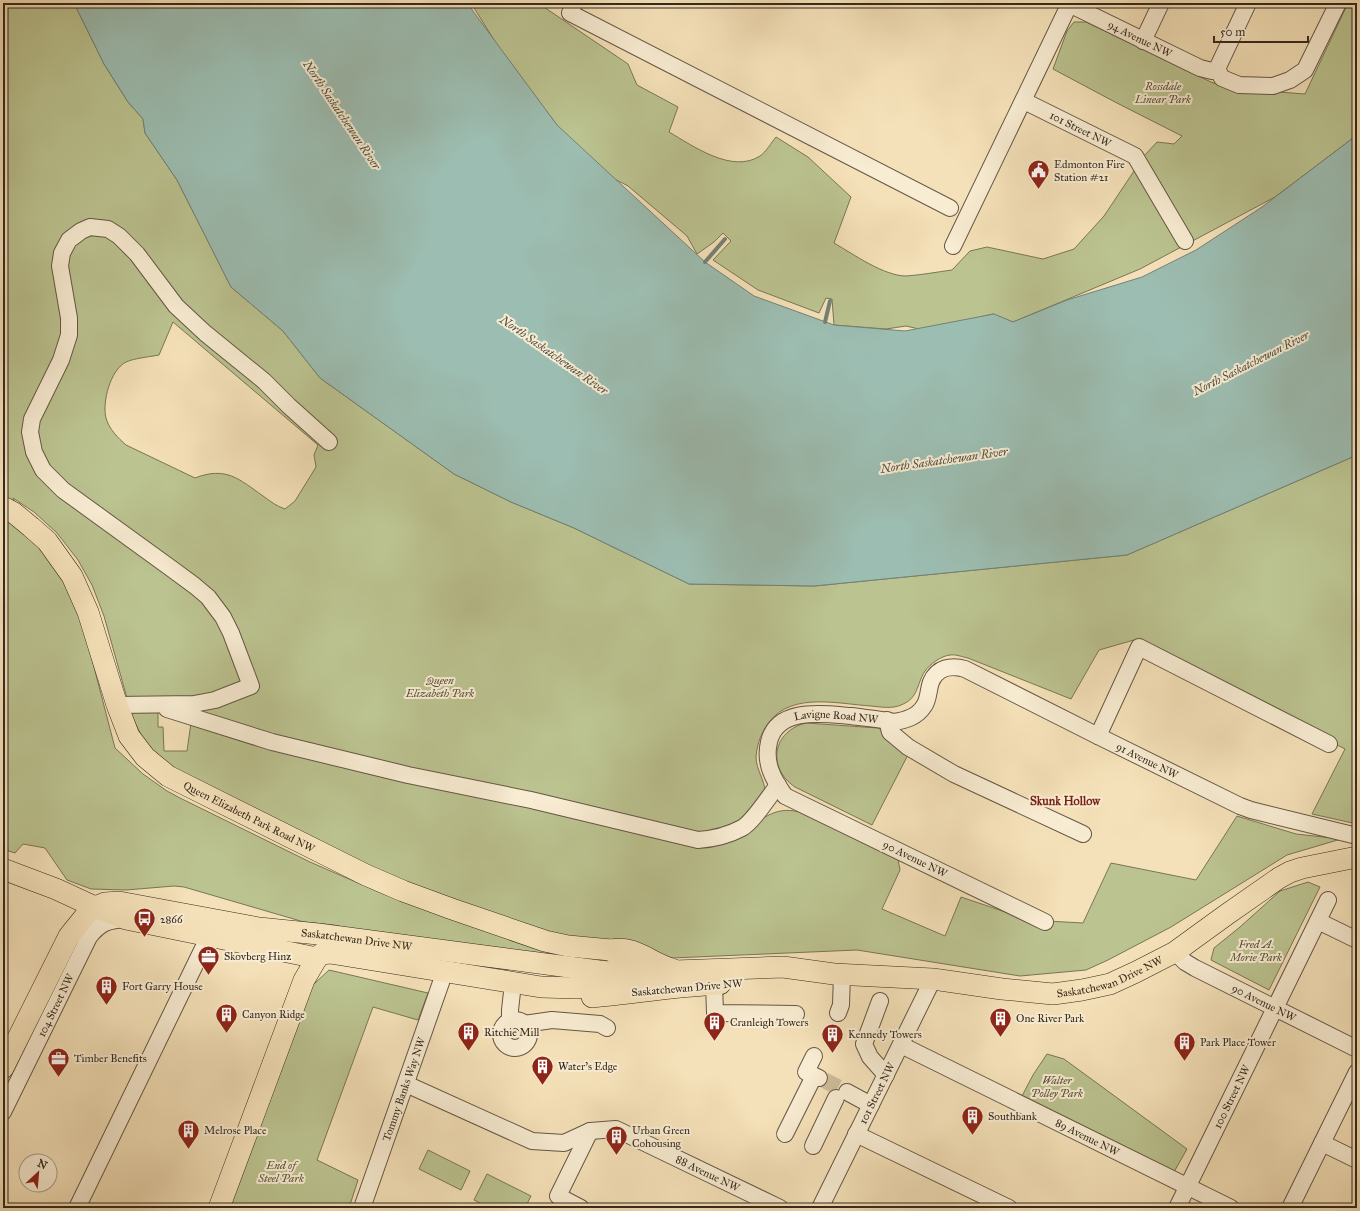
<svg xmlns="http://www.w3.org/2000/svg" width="1360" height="1211" font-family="'IM FELL Great Primer',serif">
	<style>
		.green { fill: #bbc390; stroke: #787656; fill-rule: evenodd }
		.water { fill: #9cbdb1; stroke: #738275 }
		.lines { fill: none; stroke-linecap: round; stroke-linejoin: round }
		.stream { stroke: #738275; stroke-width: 4 }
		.minor-tunnel { stroke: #cfbc9a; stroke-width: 16; stroke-dasharray: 16 8; stroke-linecap: butt }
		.minor-casing { stroke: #655743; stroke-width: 18 }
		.major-casing { stroke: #35291c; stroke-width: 22 }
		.minor { stroke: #f8ecd2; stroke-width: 16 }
		.major { stroke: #f5e1b9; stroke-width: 21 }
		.labels { text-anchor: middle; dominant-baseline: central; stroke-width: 4; stroke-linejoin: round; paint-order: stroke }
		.street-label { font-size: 11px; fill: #35291c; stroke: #f8ecd2 }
		.park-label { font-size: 11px; font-style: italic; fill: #565039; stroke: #f8ecd2 }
		.poi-label { font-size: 11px; fill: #35291c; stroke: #f8ecd2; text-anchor: start }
		.water-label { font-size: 12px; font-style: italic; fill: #4f4e41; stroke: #f8ecd2 }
		.neighbourhood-label { font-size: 12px; font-weight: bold; fill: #7a1f14; stroke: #f8ecd2 }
	</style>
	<rect width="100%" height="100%" fill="#f5e1b9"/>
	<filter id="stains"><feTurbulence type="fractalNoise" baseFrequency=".005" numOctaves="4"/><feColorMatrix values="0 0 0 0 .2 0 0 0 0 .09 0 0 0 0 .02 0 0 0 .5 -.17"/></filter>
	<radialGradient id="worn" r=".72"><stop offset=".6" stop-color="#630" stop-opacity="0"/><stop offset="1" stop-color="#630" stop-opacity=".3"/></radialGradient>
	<g class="green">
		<path d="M3,3H74L104,64L128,102L143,119L145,133L177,180L231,287L283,331L320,378L454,474L511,502L574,528L689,584L814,586L1127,555L1357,455V824L1312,814L1345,749L1134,640L1099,650L1071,699L968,658C963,657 955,654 950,655C941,656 930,664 925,671C916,685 919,698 901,705C892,709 881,707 871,706C839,704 793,692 770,721C762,731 757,743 756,757C756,770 765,780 765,792L736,824L739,836C759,822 773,805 799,812L898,859L900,870L882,909L945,936L961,897L1029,920L1083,923L1111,863L1196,880L1237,816L1296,834L1341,839L1287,855L1171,927L1108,960L1086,970L1020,976L857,950L672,958L590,939L553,934L355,865L169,769L148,750L132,716L104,616L92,585L78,560L57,533L34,512L13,498L25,527L76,598L115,748L143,774L167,791L180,798L310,862L381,893L552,954H517L393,938L334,925L304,922L184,887L174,886L126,890L91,889L67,880L45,848L23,844L15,853L3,849ZM173,322L318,445L314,455L316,467L295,501L285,509C276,506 270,501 263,496C239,479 226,466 195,478L126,445C118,438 109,429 106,418C102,403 110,370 126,362C135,358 149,357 159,355ZM158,706L192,716L187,751H164L163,727H158Z"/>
		<path d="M471,3H538L628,64L637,85L678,107L669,132C693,146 732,174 760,156C766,152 771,143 776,137L808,157L851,197L834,243C853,254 884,276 906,276C921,275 937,272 952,270L970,251L987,247L1043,259L1074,249L1104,216L1144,156L1157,142L1174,144L1182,136L1115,102L1053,69L1067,31L1074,22H1086L1183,69L1211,82L1228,88L1305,94L1348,3H1357V135L1275,197L1140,269L1013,322L993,314L942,326L919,329L906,326L886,329L834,325L832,299L826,298L819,313L758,290L713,260L731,241L723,233L714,242L697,254L687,236L628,186L607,175L566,137L499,48Z"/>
		<path d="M806,723L878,728L912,747L872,825L795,787C766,767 773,731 806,723Z"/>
		<polygon points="1308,882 1320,887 1269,990 1211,960 1214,948 1240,927 1280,891"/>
		<polygon points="329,970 428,993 418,1020 373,1007 317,1160 358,1180 349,1208 229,1208 313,985"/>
		<polygon points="1047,1054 1064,1059 1187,1149 1174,1172 1021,1098 1033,1075"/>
		<polygon points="428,1150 470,1171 461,1190 419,1169"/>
		<polygon points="487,1174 531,1196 525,1208 490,1208 474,1200"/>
	</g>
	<polygon class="water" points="74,3 467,3 557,125 705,262 754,296 834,325 905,331 994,314 1013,322 1067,300 1142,277 1196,250 1262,207 1357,135 1357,455 1127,555 814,586 689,584 574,528 511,502 454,474 320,378 283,331 231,287 177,180 145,133 143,119 128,102 104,64"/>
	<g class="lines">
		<g class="stream">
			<polyline points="705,262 725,239"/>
			<polyline points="825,322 830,301"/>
		</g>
		<polyline class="minor-tunnel" points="824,1080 847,1092"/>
		<defs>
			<g id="minor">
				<polyline points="574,3 570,13 950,208"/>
				<path id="s1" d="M1069,4L1200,68L1212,71L1217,69L1248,3"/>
				<polyline points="1143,41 1161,3"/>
				<polyline points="1217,69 1222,78 1239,85 1273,86 1290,80 1305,70 1338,3"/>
				<path id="s2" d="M1024,101L1135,156L1185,241"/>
				<polyline points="953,246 1070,3"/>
				<polyline points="117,705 194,704 215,700 251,686 231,633 223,617 208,597 195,586 172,569 63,490 43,470 34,452 30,432 32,419 61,360 69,335 69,318 60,266 62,253 69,240 81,231 90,227 108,229 119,236 137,254 176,306 205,333 264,381 289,406 329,442"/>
				<path d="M167,709L272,742L408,775L531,800L698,840C713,839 729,835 742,828C753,822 770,795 778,785"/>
				<polyline points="887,720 890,732 908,747 954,774 1083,834"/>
				<polyline points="1098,736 1139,647 1329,744"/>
				<polyline points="1318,921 1357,940"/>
				<path id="s3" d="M1045,922L785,796C773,779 764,763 769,742C777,706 825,714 851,716C865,718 880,719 894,722C906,720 917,717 924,706C929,699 928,690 931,682C937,667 952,665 965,669L1098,736L1240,806L1251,810L1357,836"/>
				<path id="s4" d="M1175,952L1185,962L1195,968L1357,1049"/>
				<polyline points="714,984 715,1013 796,1014"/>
				<polyline points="880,1001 864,1044 870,1057 886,1075"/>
				<polyline points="838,1013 841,1005 842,974"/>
				<circle cx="515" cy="1034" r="14"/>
				<polyline points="510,1021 510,1010 513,983"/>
				<polyline points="524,1024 552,1020 600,1024 607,1028"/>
				<path id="s5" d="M901,1045L1231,1208"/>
				<polyline points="814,1056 806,1072 819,1078"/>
				<path id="s6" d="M406,1084L532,1141L564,1143L590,1131L616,1129L780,1208"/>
				<polyline points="847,1092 871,1105"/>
				<path id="s7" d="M3,1112L89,937C100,923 108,920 126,919"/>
				<polyline points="785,1134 814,1076"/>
				<polyline points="856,1134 1009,1208"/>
				<polyline points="1322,1143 1357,1160"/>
				<polyline points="813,1146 836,1098"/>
				<polyline points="77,1208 209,936"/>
				<path id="s8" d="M362,1208L445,971"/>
				<polyline points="581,1208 558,1196 590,1131"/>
				<path id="s9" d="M820,1208L933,979"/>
				<path id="s10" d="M1177,1208L1328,900"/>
				<polyline points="1290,1208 1357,1072"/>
			</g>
			<g id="major">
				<path id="s11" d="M3,507L14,513L31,527L47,541L72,576L88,612L117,705L129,736L145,757L168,776L366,875L403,891L452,909L545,941L568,946L611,950L617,955L620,959L622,966L620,973L617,979L605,985L577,988L541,987L330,953L321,954L317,958L126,919L95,907L56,889L3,869"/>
				<path d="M611,950C635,945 650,963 672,969"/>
				<path d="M592,997C634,993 677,986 720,984"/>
				<path id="s12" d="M3,1068L69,936L86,915L95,907L105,903L119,902L259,928L318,934L599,971L620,973L783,967L834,974L933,979L1002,989L1053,994L1082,990L1110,984L1136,972L1175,952L1226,915L1279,878L1290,872L1302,868L1357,857"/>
				<polyline points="219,1208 304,980 317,958"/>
			</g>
		</defs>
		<use href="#minor" class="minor-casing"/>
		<use href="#major" class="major-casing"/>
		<use href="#minor" class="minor"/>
		<use href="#major" class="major"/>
	</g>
	<defs>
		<symbol id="civic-pin" viewBox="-11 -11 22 30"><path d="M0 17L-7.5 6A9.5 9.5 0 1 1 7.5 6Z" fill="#8f2418" stroke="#f8ecd2"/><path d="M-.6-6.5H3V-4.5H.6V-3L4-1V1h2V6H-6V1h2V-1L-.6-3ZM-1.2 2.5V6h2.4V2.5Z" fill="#fff"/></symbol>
		<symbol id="bus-pin" viewBox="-11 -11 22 30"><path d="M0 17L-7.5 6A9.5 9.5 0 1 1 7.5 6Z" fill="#8f2418" stroke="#f8ecd2"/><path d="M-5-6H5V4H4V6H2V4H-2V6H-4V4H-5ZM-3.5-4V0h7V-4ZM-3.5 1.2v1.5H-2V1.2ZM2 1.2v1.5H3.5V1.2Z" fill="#fff"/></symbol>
		<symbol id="office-pin" viewBox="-11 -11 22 30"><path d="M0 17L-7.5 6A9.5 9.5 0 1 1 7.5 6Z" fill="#8f2418" stroke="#f8ecd2"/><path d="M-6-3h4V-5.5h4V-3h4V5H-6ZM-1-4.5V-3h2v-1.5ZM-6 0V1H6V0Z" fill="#fff"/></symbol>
		<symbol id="building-pin" viewBox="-11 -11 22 30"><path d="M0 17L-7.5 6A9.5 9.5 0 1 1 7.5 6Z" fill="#8f2418" stroke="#f8ecd2"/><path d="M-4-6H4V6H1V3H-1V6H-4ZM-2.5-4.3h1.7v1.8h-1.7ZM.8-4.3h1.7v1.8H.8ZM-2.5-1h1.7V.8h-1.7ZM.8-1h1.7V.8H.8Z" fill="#fff"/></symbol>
	</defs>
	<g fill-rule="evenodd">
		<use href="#civic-pin" x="1026" y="158" width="25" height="34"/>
		<use href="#bus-pin" x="132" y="906" width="25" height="34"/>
		<use href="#office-pin" x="196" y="944" width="25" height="34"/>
		<use href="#building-pin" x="94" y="974" width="25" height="34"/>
		<use href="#building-pin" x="214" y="1002" width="25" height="34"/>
		<use href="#building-pin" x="988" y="1006" width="25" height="34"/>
		<use href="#building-pin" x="702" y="1010" width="25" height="34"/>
		<use href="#building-pin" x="456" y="1020" width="25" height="34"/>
		<use href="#building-pin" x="820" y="1022" width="25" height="34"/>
		<use href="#building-pin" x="1172" y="1030" width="25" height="34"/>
		<use href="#office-pin" x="46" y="1046" width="25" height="34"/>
		<use href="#building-pin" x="530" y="1054" width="25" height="34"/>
		<use href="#building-pin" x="960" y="1104" width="25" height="34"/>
		<use href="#building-pin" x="176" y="1118" width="25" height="34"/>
		<use href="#building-pin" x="604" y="1124" width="25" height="34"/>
	</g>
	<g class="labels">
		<g class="street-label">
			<text stroke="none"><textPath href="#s1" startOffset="79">94 Avenue NW</textPath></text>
			<text stroke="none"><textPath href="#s2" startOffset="63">101 Street NW</textPath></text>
			<text stroke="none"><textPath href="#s3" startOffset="427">Lavigne Road NW</textPath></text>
			<text stroke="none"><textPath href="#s3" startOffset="790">91 Avenue NW</textPath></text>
			<text stroke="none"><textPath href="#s11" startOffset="416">Queen Elizabeth Park Road NW</textPath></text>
			<text transform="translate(915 859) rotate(26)">90 Avenue NW</text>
			<text stroke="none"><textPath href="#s12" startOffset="452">Saskatchewan Drive NW</textPath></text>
			<text stroke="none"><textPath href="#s12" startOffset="1212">Saskatchewan Drive NW</textPath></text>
			<text transform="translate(687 988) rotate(-5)">Saskatchewan Drive NW</text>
			<text stroke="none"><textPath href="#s4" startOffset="103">90 Avenue NW</textPath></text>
			<text stroke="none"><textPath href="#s7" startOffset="119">104 Street NW</textPath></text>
			<text stroke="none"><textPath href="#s8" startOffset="126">Tommy Banks Way NW</textPath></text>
			<text stroke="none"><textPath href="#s9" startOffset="128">101 Street NW</textPath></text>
			<text stroke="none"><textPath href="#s10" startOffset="124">100 Street NW</textPath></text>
			<text stroke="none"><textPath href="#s5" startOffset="208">89 Avenue NW</textPath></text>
			<text stroke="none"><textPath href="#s6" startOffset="327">88 Avenue NW</textPath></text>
		</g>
		<g class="park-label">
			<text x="1163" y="86">Rossdale<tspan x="1163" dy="13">Linear Park</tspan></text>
			<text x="440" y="680">Queen<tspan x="440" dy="13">Elizabeth Park</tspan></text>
			<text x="1256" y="944">Fred A.<tspan x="1256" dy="13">Morie Park</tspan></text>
			<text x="1057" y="1080">Walter<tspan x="1057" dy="13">Polley Park</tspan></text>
			<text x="281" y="1165">End of<tspan x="281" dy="13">Steel Park</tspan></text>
		</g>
		<g class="poi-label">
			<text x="1054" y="164">Edmonton Fire<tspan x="1054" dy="13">Station #21</tspan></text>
			<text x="160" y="919">2866</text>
			<text x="224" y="956">Skovberg Hinz</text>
			<text x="122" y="986">Fort Garry House</text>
			<text x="242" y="1014">Canyon Ridge</text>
			<text x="1016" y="1018">One River Park</text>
			<text x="730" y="1022">Cranleigh Towers</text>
			<text x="484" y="1032">Ritchie Mill</text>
			<text x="848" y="1034">Kennedy Towers</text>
			<text x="1200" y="1042">Park Place Tower</text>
			<text x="74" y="1058">Timber Benefits</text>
			<text x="558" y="1066">Water's Edge</text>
			<text x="988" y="1116">Southbank</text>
			<text x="204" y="1130">Melrose Place</text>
			<text x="632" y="1130">Urban Green<tspan x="632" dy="13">Cohousing</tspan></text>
		</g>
		<g class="water-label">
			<text transform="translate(342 115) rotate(56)">North Saskatchewan River</text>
			<text transform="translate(554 355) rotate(35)">North Saskatchewan River</text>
			<text transform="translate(1251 363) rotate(-27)">North Saskatchewan River</text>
			<text transform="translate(944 460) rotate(-8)">North Saskatchewan River</text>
		</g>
		<g class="neighbourhood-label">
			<text x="1065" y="801">Skunk Hollow</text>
		</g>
	</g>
	<rect width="1360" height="1211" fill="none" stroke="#f5e1b9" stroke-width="16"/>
	<rect x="4" y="4" width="1352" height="1203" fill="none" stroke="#35291c" stroke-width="2"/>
	<rect x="8" y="8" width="1344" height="1195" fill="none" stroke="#35291c"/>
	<g transform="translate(38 1173) rotate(26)"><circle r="19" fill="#f8ecd2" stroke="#aa9e89"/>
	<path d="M0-3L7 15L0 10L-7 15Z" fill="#8f2418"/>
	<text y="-6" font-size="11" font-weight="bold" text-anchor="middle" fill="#35291c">N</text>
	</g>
	<path d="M1214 36v6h94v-6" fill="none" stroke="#35291c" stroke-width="2"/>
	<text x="1220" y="36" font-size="12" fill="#35291c" stroke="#f8ecd2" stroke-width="3" paint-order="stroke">50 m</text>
	<rect width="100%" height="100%" filter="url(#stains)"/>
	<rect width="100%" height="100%" fill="url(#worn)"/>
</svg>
